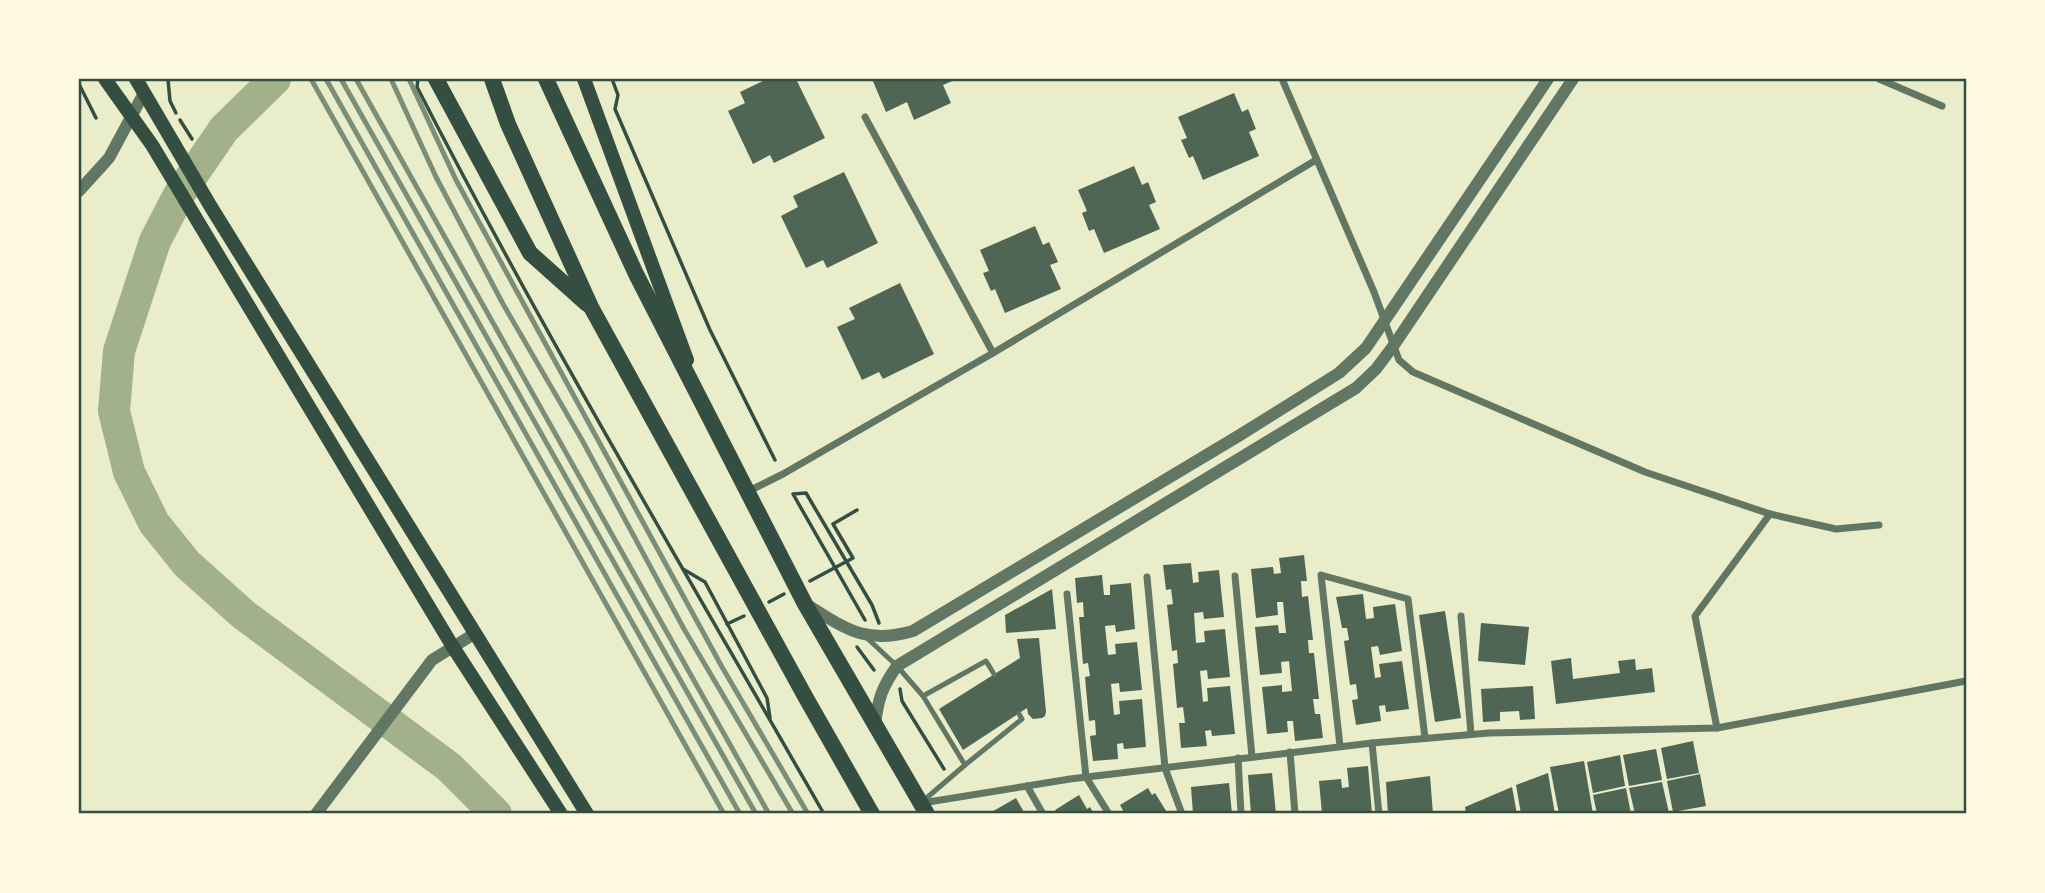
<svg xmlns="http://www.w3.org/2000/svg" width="2045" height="893" font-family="'Archivo Narrow',sans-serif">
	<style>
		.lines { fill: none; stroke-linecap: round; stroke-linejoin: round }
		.river { stroke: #a3b18a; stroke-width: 32 }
		.building { fill: #4f6655 }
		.path { stroke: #344e41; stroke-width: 3.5 }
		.service { stroke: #617663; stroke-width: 5 }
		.minor { stroke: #617663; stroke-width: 7 }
		.tertiary { stroke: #617663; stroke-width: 12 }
		.secondary { stroke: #344e41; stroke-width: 14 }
		.trunk { stroke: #344e41; stroke-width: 16 }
		.rail { stroke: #7c8e77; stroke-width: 5 }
		.neatline { fill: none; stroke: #344e41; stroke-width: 2.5 }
	</style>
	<rect width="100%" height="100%" fill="#e9edc9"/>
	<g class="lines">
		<polyline class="river" points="275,79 224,129 180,193 155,241 119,351 114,411 129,472 154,523 187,564 244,615 449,767 496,814"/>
	</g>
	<g class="building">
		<polygon points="767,79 796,79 825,138 774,163 770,155 753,164 728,111 745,103 740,92"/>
		<polygon points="872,79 957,79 943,85 951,103 914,120 907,102 886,112"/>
		<polygon points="1234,93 1242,112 1248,109 1256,129 1249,132 1259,156 1203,180 1193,156 1189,158 1181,140 1187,138 1178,117"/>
		<polygon points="1134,166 1142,185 1148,182 1156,202 1149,205 1160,229 1104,253 1094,229 1089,231 1082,213 1087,211 1078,190"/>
		<polygon points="844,172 878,243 827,268 823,260 806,268 781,216 798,207 793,196"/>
		<polygon points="1035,226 1043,245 1049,242 1058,262 1050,265 1061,289 1005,313 995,289 991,291 983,273 989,271 980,250"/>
		<polygon points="900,283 934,354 883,379 879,372 862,380 837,327 855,319 849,308"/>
		<polygon points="1304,555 1307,581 1301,581 1302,597 1308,596 1313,640 1308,640 1309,653 1314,653 1319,699 1313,699 1315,714 1320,714 1323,738 1295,741 1293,721 1287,721 1288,732 1267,734 1262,687 1282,685 1282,692 1292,691 1289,661 1281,662 1282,673 1260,675 1255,627 1278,625 1279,633 1286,633 1283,602 1277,602 1278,615 1256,618 1251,569 1273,567 1274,574 1281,573 1279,558"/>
		<polygon points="1191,563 1193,583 1199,582 1198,572 1219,570 1224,617 1204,619 1203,612 1194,613 1196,643 1205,642 1204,631 1225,629 1230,677 1208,679 1207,670 1200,671 1203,702 1208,701 1207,688 1230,686 1235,734 1212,736 1211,730 1205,731 1207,746 1181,748 1179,723 1185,723 1183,707 1177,708 1173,664 1178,663 1177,650 1172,651 1167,605 1173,604 1171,589 1166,590 1163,565"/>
		<polygon points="1102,575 1104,595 1110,595 1110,585 1131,583 1135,629 1116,632 1115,625 1105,626 1108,655 1116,654 1115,644 1137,642 1142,690 1120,692 1119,683 1111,684 1114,715 1120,714 1119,701 1142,699 1146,747 1124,749 1123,743 1117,744 1118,759 1093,761 1090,736 1096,735 1095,720 1089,721 1085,677 1090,676 1088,663 1083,664 1079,617 1084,617 1083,602 1077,603 1075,578"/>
		<polygon points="1052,589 1056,629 1006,633 1005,615"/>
		<polygon points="1363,594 1366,619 1374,618 1373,607 1395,604 1402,651 1380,655 1378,646 1371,647 1375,678 1381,677 1379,664 1402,661 1409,709 1386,712 1385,705 1379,706 1381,721 1356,725 1352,700 1358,699 1356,684 1350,685 1344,641 1349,640 1347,628 1342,628 1336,597"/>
		<polygon points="1445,611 1461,718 1435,722 1419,615"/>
		<polygon points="1481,623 1529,627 1525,665 1478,661"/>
		<polygon points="1039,638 1046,712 1045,716 1042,718 1033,719 1028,714 1027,708 963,750 939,709 1020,658 1017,639"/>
		<polygon points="1571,658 1573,679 1620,673 1618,661 1635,659 1636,670 1652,668 1655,692 1556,704 1551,661"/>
		<polygon points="1533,686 1535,719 1520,720 1519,711 1500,712 1500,721 1483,722 1481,689"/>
		<polygon points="1693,741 1699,773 1667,779 1661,748"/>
		<polygon points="1656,749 1662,780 1629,786 1623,755"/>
		<polygon points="1620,755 1625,786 1593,793 1587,762"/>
		<polygon points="1584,761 1593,814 1559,814 1550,767"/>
		<polygon points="1368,766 1372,814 1322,814 1319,781 1341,779 1342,788 1349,787 1347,768"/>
		<polygon points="1272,773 1276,814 1251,814 1248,775"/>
		<polygon points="1548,773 1555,814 1521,814 1516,785"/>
		<polygon points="1700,774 1706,806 1673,812 1667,781"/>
		<polygon points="1430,776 1433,814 1388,814 1386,782"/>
		<polygon points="1662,782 1669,813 1635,814 1629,788"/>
		<polygon points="1229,783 1232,814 1193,814 1191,787"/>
		<polygon points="1512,787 1517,814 1466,814 1465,807"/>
		<polygon points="1148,788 1152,795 1155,793 1168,814 1125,814 1120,805"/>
		<polygon points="1626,788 1631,814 1597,814 1593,795"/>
		<polygon points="1079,795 1087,809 1090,807 1094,814 1058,814 1055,810"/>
		<polygon points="1016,798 1025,814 988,814"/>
	</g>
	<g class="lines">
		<g class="path">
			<polyline points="168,79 170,101 176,113"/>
			<path d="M418,79L417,87C544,335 686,573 824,814"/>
			<polyline points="612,79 618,95 615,109 710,330 775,460"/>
			<polyline points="79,84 96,118"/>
			<polyline points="180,120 192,139"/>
			<polyline points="683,569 705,582 767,698 770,718"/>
			<polyline points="810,581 853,558 833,524 857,510"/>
			<polyline points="769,602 784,594"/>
			<polyline points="865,620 793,494 806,493 872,605 879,623"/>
			<polyline points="727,624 744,616"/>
			<polyline points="857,647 874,670"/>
			<polyline points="900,689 902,701 944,769"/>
		</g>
		<g class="service">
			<polyline points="867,638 897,666 923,696 965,765 923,801"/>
			<polyline points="923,696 986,661 994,674"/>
			<polyline points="965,765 1022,719 1019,714"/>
		</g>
		<g class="minor">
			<polyline points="1282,79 1374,292 1399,360 1413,372 1645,472 1770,514 1836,529 1879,525"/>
			<polyline points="1879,79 1942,106"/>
			<polyline points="865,117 993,353"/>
			<polyline points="749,491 783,474 993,353 1316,160"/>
			<polyline points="1235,576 1252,757"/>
			<polyline points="1147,577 1165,768 1182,814"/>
			<polyline points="1067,594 1086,777 1109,814"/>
			<polyline points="1461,616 1471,734"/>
			<polyline points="1717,728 1695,616 1770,514"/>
			<polyline points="1372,743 1379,814"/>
			<polyline points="1340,746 1321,575 1408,599 1425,738"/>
			<polyline points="1290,752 1295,814"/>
			<polyline points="1238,758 1241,814"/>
			<polyline points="1027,786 1043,814"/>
			<polyline points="922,803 1070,779 1372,743 1489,733 1717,728 1966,681"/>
		</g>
		<g class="tertiary">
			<polyline points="79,191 109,158 144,93"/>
			<path d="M806,604C846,629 865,645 913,631L1240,435L1339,373L1366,348L1548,79"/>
			<path d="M875,725C878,699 882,687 897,666L1356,388L1376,369L1394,345L1573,79"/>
			<polyline points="316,814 432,660 474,634"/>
		</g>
		<g class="secondary">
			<polyline points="105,79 152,145 453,647 561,814"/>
			<polyline points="136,79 211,207 587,814"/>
			<polyline points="584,79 687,360"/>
		</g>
		<g class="trunk">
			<polyline points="436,79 530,253 587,304"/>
			<polyline points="492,79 508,124 591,307 806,698 872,814"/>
			<polyline points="546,79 636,274 805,604 927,814"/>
		</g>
		<g class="rail">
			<polyline points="311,79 724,814"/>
			<polyline points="326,79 740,814"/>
			<polyline points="341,79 756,814"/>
			<polyline points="356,79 769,814"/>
			<polyline points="391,79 436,177 503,304 582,440 684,629 793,814"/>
			<polyline points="409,79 456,180 722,667 808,814"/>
		</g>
	</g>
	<rect width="2045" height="893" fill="none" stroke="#fefae0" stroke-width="161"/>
	<rect x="80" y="80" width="1885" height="732" class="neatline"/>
</svg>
